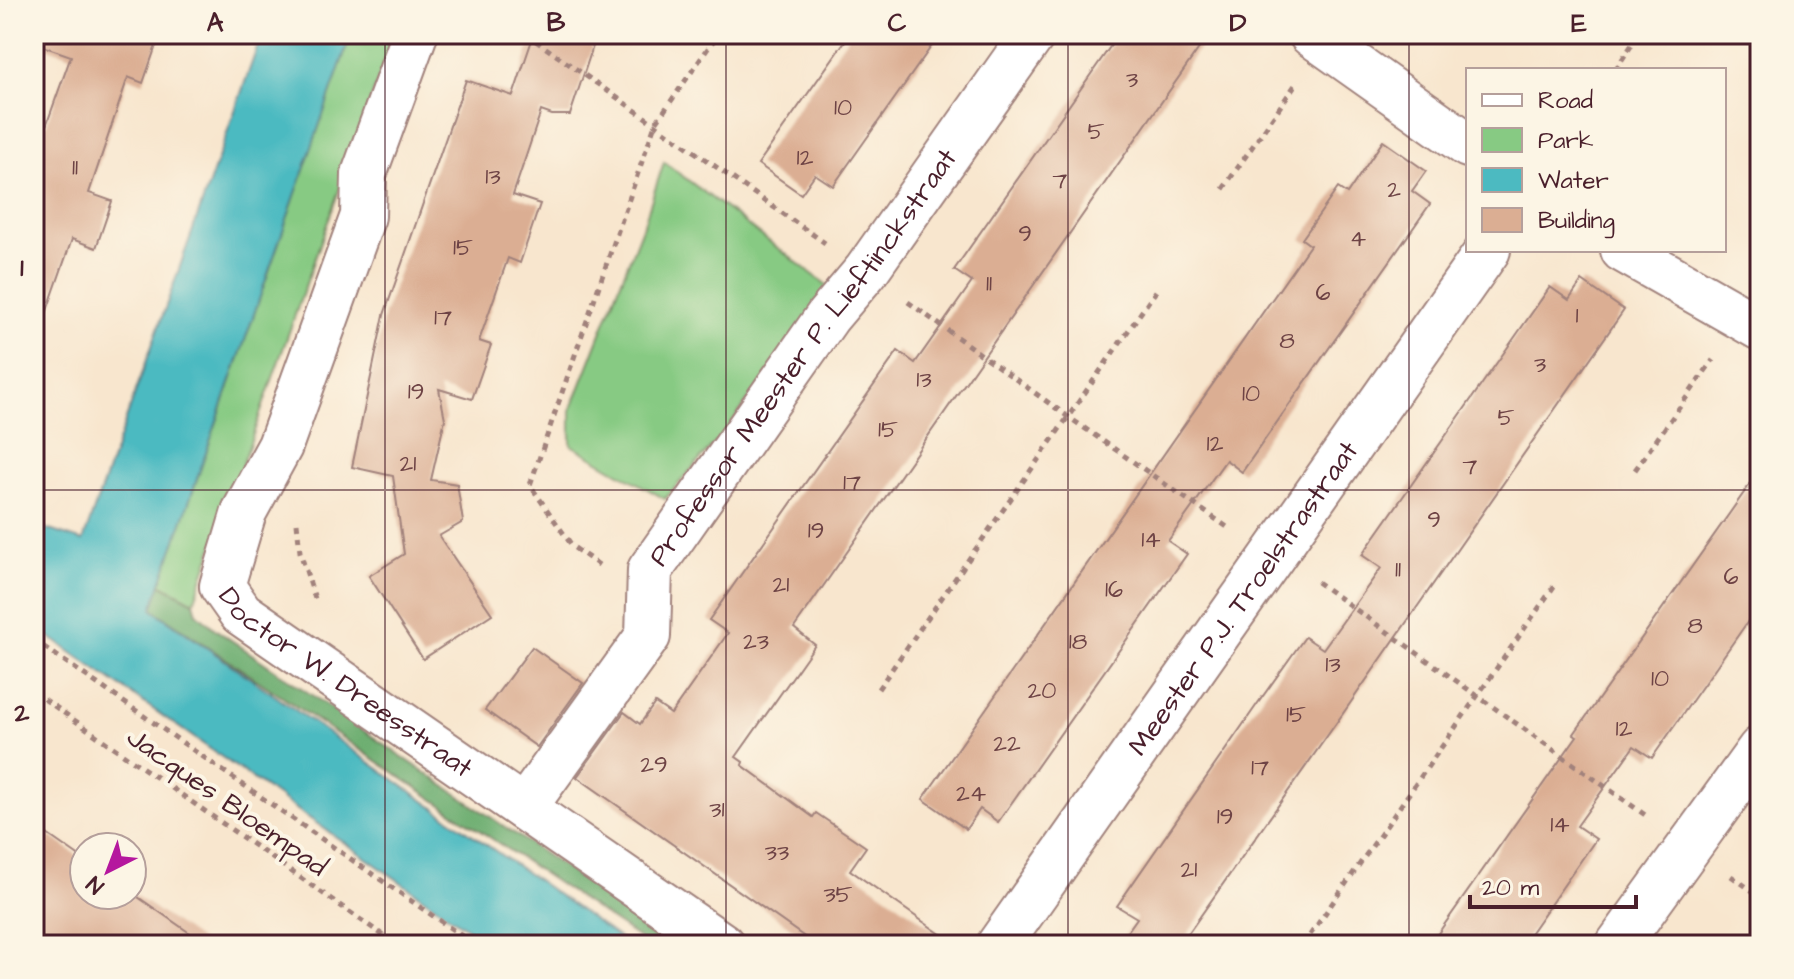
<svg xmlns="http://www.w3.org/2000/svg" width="1794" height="979" font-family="'Architects Daughter',sans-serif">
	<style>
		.green { fill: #87ca83; stroke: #687457; stroke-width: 2 }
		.forest { fill: #6dae71; stroke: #5c664e; stroke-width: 2 }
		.water { fill: #4cbac1; stroke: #4b6c76; stroke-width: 2 }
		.building { fill: #dbae93 }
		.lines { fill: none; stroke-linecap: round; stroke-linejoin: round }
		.street-casing { stroke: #a1827c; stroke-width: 48 }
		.path { stroke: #a1827c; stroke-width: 5; stroke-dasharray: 6 6; stroke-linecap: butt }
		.street { stroke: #fff; stroke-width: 44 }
		.grid { fill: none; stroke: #4a1f2b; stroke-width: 2; stroke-opacity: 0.55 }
		.labels { text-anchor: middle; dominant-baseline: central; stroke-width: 8; stroke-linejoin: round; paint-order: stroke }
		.number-label { font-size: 24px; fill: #6e4345 }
		.street-label { font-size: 28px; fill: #4a1f2b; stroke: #fcf5e5 }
		.neatline { fill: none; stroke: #4a1f2b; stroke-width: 3 }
		.grid-label { font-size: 26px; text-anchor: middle; font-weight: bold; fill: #4a1f2b }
	</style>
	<rect width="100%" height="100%" fill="#fcf5e5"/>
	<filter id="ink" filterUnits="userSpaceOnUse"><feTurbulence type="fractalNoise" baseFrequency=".0125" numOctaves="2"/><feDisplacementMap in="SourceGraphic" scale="16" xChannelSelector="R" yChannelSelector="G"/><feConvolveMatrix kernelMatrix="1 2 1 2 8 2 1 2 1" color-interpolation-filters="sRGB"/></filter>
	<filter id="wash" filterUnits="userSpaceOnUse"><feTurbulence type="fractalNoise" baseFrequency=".006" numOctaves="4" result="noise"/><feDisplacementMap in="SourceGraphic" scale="32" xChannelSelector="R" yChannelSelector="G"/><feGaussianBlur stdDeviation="1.8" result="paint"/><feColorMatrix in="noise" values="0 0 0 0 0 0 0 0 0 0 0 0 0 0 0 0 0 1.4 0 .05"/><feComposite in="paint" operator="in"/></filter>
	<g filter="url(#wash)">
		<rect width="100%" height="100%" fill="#f8e6ce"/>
		<g class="green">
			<polygon points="351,34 394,34 194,602 160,584"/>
			<polygon points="664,162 832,289 723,434 665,499 571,445 571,410 645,220"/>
		</g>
		<polygon class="forest" points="160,584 194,602 197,613 215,629 678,945 649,945 152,609"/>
		<polygon class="water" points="262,34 351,34 152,609 629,945 491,945 34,626 34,525 83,541"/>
		<g id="blocks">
			<g class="building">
				<polygon points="34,34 160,34 143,83 128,77 89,193 112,201 96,248 72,239 41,328 34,327 34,122 46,126 71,56 34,43"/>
				<polygon points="534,34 597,34 570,115 552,115 541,111 513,195 540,204 520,263 508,258 479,341 491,345 472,399 439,389 445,419 431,480 457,484 463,522 439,536 492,614 423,659 369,576 404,554 393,476 352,467 384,315 466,80 513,96"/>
				<polygon points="850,34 940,34 833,186 815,174 801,194 758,164"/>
				<polygon points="1119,34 1209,34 794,628 815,645 736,757 743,762 742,765 813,817 816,813 866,847 850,870 956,945 816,945 577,777 624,712 640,724 655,703 671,714 728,633 709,620 898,351 915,363 972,282 954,270"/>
				<polygon points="1383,141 1426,171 1412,191 1430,204 1242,472 1226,460 1168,541 1187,554 998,822 980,809 966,829 923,799 1310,245 1302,239 1338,188 1347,194"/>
				<polygon points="1582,281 1624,310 1344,712 1180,945 1118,945 1137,918 1117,906 1258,703 1305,637 1323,649 1381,568 1362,555 1550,287 1569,300"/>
				<polygon points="1760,470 1760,604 1652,758 1634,746 1577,826 1596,839 1522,945 1430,945 1577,736 1574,734"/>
				<polygon points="532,647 583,683 537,747 485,710"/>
				<polygon points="34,825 84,860 84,895 132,895 132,893 207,945 34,945"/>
			</g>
		</g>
	</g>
	<g filter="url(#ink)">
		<use href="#blocks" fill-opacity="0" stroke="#a1827c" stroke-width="2"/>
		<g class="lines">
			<defs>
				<g id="street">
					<path id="s1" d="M415,34L364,174L363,216L280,446L244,512L222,586L241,613L722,945"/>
					<polyline points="1311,34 1468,145"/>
					<polyline points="1623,250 1760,328"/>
					<path id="s2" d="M524,808L648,636L650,570L828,316L866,271L1033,34"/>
					<path id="s3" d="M999,945L1488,250"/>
					<polyline points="1618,945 1760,749"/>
				</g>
			</defs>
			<use href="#street" class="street-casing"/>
			<g class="path">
				<polyline points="526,34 825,243"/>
				<polyline points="1615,70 1639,34"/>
				<polyline points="1223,189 1295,85"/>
				<polyline points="908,302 1067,416 1230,529"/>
				<polyline points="1635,470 1713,360"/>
				<polyline points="297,523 300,552 316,602"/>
				<polyline points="599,565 573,547 530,485 655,124 718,34"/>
				<polyline points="1317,582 1648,817"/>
				<polyline points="34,640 475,945"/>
				<polyline points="878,689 1156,291"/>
				<polyline points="34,692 397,945"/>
				<polyline points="1731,876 1760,896"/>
				<polyline points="1303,945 1557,582"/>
			</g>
			<use href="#street" class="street"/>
		</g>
	</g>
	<path class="grid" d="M385,34V945M726,34V945M1068,34V945M1409,34V945M34,490H1760"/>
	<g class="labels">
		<g class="number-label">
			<text x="1132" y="80">3</text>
			<text x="843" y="108">10</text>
			<text x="1096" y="132">5</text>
			<text x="805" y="158">12</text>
			<text x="75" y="168">11</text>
			<text x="493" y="177">13</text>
			<text x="1060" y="181">7</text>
			<text x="1394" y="190">2</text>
			<text x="1025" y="234">9</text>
			<text x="1358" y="239">4</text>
			<text x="463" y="248">15</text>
			<text x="989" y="284">11</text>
			<text x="1323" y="293">6</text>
			<text x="1577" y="316">1</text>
			<text x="443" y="318">17</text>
			<text x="1287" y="341">8</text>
			<text x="1540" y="365">3</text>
			<text x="924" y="380">13</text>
			<text x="416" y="392">19</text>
			<text x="1251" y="394">10</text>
			<text x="1506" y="418">5</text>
			<text x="888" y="430">15</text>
			<text x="1215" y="444">12</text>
			<text x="408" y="464">21</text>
			<text x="1470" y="467">7</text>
			<text x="852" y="483">17</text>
			<text x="1434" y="520">9</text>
			<text x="816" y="531">19</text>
			<text x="1151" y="540">14</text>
			<text x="1398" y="570">11</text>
			<text x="1731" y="577">6</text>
			<text x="781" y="585">21</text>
			<text x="1114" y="590">16</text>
			<text x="1695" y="626">8</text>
			<text x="756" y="642">23</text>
			<text x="1078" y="642">18</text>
			<text x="1333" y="665">13</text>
			<text x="1660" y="679">10</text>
			<text x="1042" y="691">20</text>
			<text x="1296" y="715">15</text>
			<text x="1624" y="729">12</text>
			<text x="1007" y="744">22</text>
			<text x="654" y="765">29</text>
			<text x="1260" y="768">17</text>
			<text x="971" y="794">24</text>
			<text x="717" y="810">31</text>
			<text x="1225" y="817">19</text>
			<text x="1560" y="825">14</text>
			<text x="777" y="853">33</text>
			<text x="1189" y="870">21</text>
			<text x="838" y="895">35</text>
		</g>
		<g class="street-label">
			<text stroke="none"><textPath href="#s2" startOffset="540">Professor Meester P. Lieftinckstraat</textPath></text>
			<text stroke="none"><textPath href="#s3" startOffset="424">Meester P.J. Troelstrastraat</textPath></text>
			<text stroke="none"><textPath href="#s1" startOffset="746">Doctor W. Dreesstraat</textPath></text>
			<text transform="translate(227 802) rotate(35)">Jacques Bloempad</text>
		</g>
	</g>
	<rect width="1794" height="979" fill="none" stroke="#fcf5e5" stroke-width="88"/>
	<rect x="1466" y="68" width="260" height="184" fill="#fcf5e5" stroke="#b59f9b" stroke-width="2"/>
	<rect x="1482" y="94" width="40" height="12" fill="#ffffff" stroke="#b59f9b" stroke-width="2"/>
	<text x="1538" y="108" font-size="24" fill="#4a1f2b">Road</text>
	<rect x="1482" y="128" width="40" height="24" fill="#87ca83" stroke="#b59f9b" stroke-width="2"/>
	<text x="1538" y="148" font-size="24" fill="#4a1f2b">Park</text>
	<rect x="1482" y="168" width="40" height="24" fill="#4cbac1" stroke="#b59f9b" stroke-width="2"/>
	<text x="1538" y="188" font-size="24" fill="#4a1f2b">Water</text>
	<rect x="1482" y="208" width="40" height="24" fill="#dbae93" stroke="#b59f9b" stroke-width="2"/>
	<text x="1538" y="228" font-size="24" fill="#4a1f2b">Building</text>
	<g transform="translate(108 871) rotate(222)"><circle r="38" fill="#fcf5e5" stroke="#b59f9b" stroke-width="2"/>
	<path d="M0-6L14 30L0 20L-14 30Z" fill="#b5179e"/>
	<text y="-12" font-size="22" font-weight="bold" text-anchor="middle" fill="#4a1f2b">N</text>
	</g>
	<path d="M1470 895v12h166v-12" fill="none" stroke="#4a1f2b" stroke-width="4"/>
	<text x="1482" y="895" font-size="24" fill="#4a1f2b" stroke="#fcf5e5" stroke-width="6" paint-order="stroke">20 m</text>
	<rect x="44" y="44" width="1706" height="891" class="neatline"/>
	<g class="grid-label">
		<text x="215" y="31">A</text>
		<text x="556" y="31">B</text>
		<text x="897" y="31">C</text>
		<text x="1238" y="31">D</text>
		<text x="1579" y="31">E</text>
		<text x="22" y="276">1</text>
		<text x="22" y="721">2</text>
	</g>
</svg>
